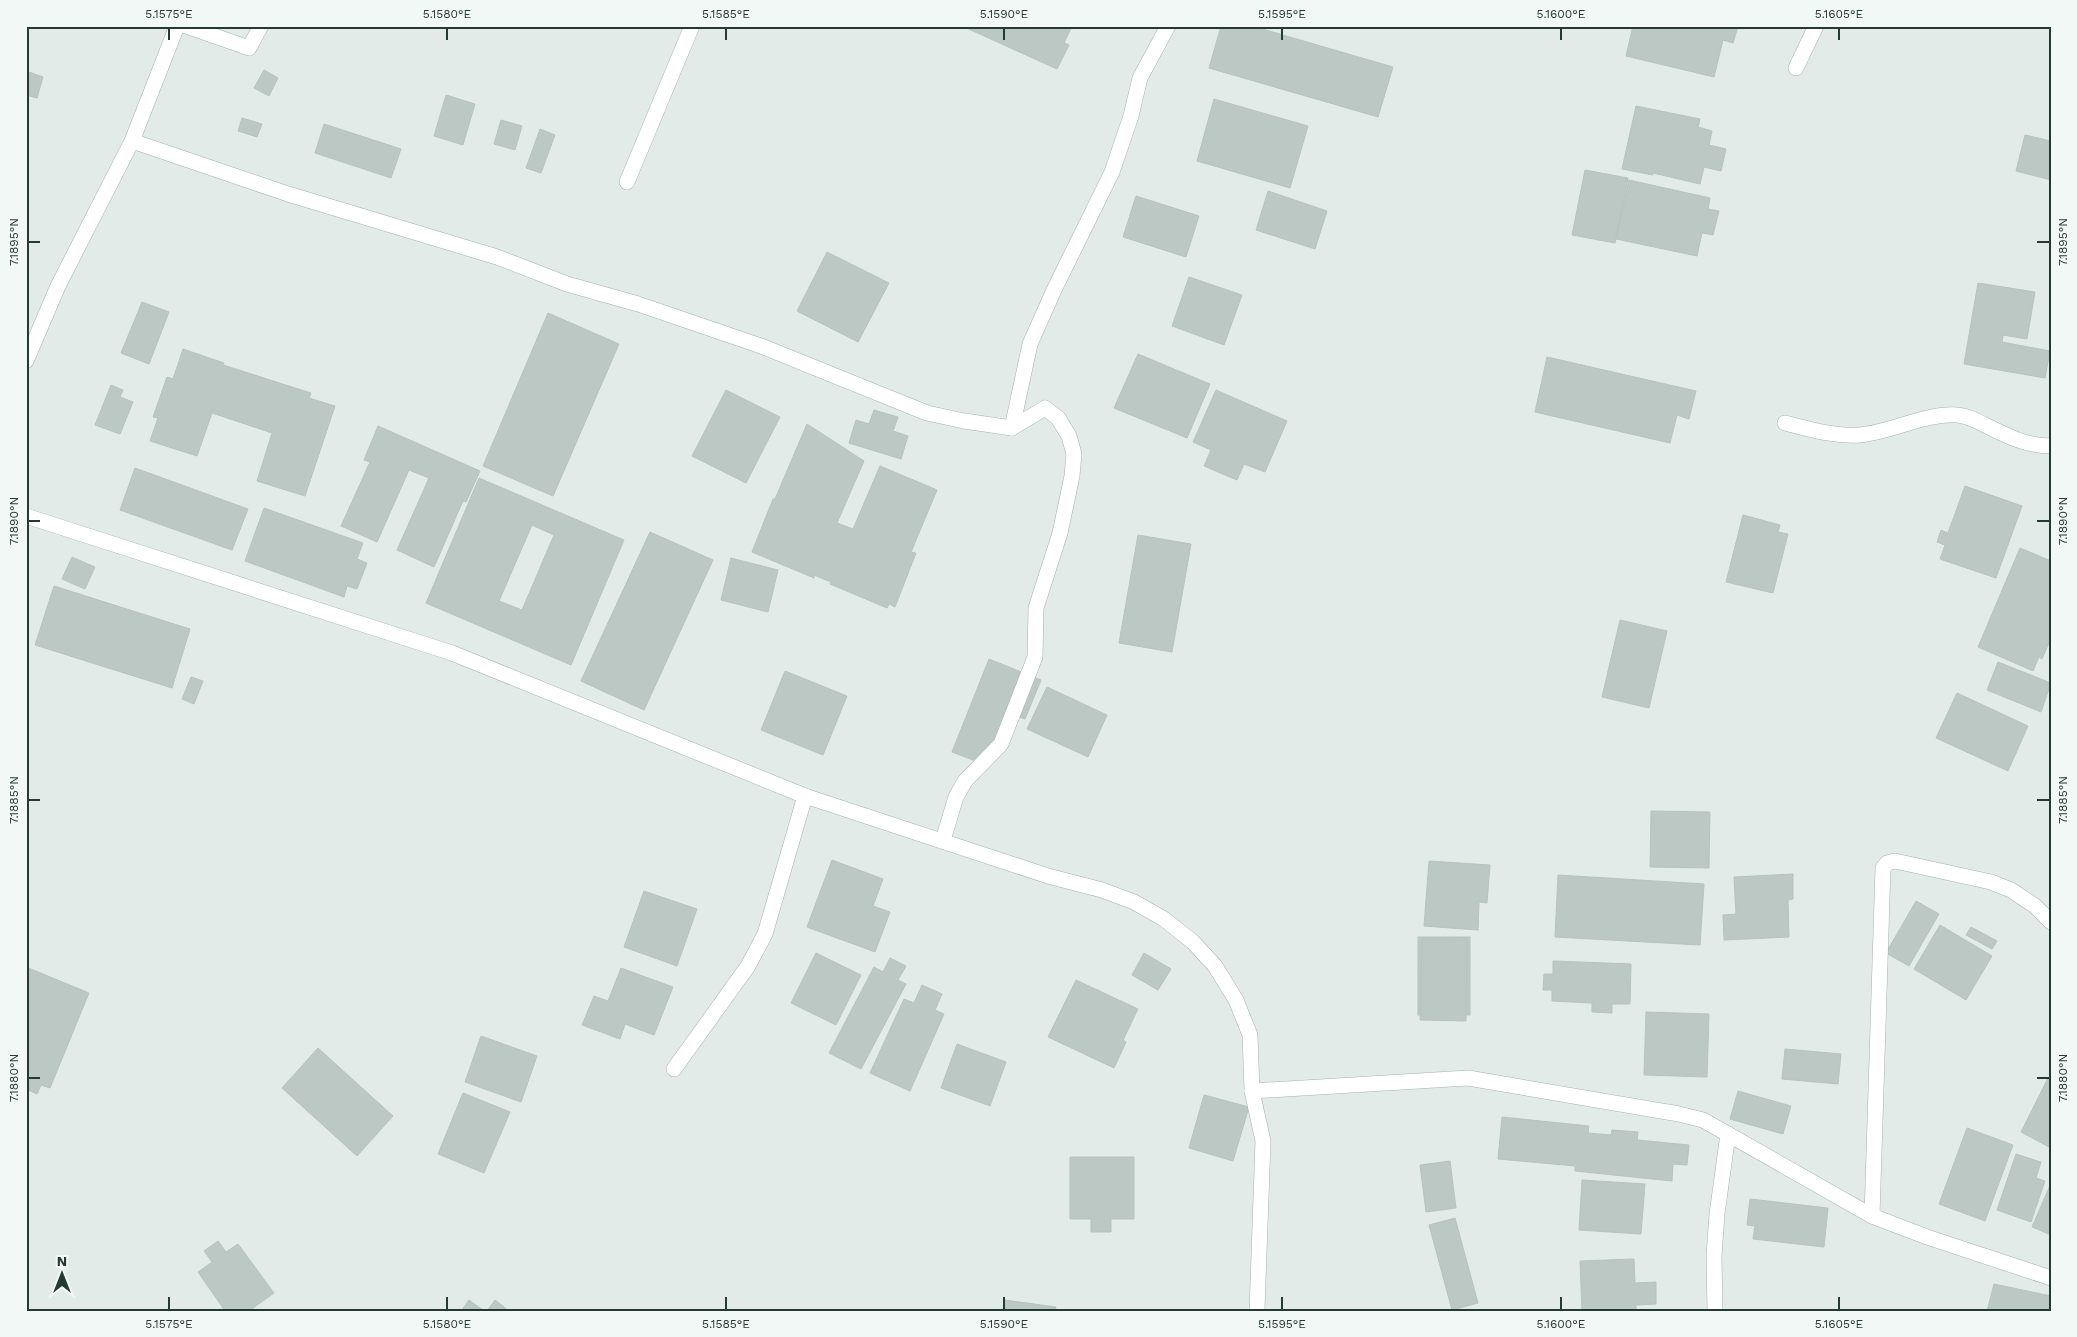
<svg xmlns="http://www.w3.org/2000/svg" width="2077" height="1337" font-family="'Work Sans',sans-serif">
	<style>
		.building { fill: #bbc8c3; stroke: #b5c4bd; fill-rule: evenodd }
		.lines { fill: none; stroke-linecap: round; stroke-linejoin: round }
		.minor-casing { stroke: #a5b3ad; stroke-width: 16 }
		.secondary-casing { stroke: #a2b6ae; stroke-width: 16 }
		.minor { stroke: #fff; stroke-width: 15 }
		.secondary { stroke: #fff; stroke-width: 15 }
		.ticks { fill: none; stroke: #243b33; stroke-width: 2 }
		.neatline { fill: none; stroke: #243b33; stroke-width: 2 }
		.ticks-label { font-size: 12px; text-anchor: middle; fill: #243b33 }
	</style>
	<rect width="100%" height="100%" fill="#e2ebe7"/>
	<g class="building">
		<polygon points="962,26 1072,26 1064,43 1069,45 1057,69"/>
		<polygon points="1221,26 1252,26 1393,67 1378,117 1209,68"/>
		<polygon points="1633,26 1738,26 1733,43 1723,40 1714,77 1626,56"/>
		<polygon points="264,70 278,78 269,96 254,88"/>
		<polygon points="26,71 43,77 37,98 26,95"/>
		<polygon points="446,95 475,104 463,145 434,136"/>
		<polygon points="1214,99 1308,126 1290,188 1197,161"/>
		<polygon points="1636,106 1700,119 1698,127 1712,131 1709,145 1726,149 1721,171 1704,167 1700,184 1653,173 1653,175 1622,169"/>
		<polygon points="242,118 262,124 257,137 238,131"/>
		<polygon points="501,120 522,126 515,150 494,144"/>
		<polygon points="324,124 401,149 391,178 315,153"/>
		<polygon points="540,129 555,135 541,173 526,168"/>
		<polygon points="2025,135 2051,141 2051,180 2016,171"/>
		<polygon points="1585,170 1628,178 1615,243 1572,235"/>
		<polygon points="1629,180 1710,198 1708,209 1719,211 1713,235 1702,233 1697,256 1616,239"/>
		<polygon points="1268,191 1327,211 1315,249 1256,230"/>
		<polygon points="1136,196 1199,216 1186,257 1123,237"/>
		<polygon points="827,252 889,283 858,342 797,311"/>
		<polygon points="1189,277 1242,295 1224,345 1172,326"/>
		<polygon points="1978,283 2035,292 2027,339 2003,335 2002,342 2050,351 2045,378 1964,364"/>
		<polygon points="142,302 169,312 149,364 121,353"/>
		<polygon points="548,313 619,344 553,496 483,466"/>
		<polygon points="183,349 224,363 223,365 311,393 309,398 335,406 305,496 257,481 272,433 212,413 197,456 150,441 158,418 153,417 167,377 173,379"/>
		<polygon points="1138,354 1210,384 1187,438 1114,408"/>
		<polygon points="1547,357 1696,391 1689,419 1677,415 1670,443 1535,412"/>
		<polygon points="111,385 123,390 120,397 133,402 120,434 95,425"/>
		<polygon points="726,390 780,417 746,483 692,456"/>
		<polygon points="1216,390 1287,421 1265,472 1244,464 1237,480 1204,466 1211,450 1193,442"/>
		<polygon points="874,410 898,417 893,431 908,436 901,459 849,443 856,420 869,424"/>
		<polygon points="807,424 864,461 837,523 853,529 880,466 937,490 911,552 916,553 895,607 889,604 887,608 830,584 831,582 814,575 814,578 752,552 773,499 775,499"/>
		<polygon points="378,426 480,471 466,502 463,501 434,567 397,550 429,478 409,470 377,542 341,526 370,462 364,460"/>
		<polygon points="135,468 248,509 232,550 120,510"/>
		<path d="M479,478L624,540L571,665L426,603ZM532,525L554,535L522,610L499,601Z"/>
		<polygon points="1965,486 2022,506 1996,578 1940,559 1945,545 1937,542 1941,530 1948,533"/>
		<polygon points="264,508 363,543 357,559 367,563 357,589 347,586 344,597 245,561"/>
		<polygon points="1743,515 1780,525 1778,532 1788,534 1773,593 1726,582"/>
		<polygon points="650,532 713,560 644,710 581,681"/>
		<polygon points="1138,535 1191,544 1172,652 1119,643"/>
		<polygon points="2020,548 2051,561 2051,638 2042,659 2039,657 2033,671 1978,647"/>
		<polygon points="72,557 95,567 85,589 62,579"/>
		<polygon points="731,558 778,570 768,612 721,600"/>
		<polygon points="54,586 190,629 172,688 35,645"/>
		<polygon points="1620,620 1667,631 1649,708 1602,697"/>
		<polygon points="989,659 1041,680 1025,719 1007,713 986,765 952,752"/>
		<polygon points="1998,662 2051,683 2041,712 1987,690"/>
		<polygon points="785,671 847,696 823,755 761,730"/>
		<polygon points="191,677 203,681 194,704 182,699"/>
		<polygon points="1047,687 1107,715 1088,757 1027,729"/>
		<polygon points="1957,693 2028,726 2008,771 1936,738"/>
		<polygon points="1651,811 1710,812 1709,868 1650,867"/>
		<polygon points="832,860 883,879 873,906 890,912 875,952 807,927"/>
		<polygon points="1429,861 1490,865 1487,903 1479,902 1478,930 1424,926"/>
		<polygon points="1793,874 1793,899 1788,900 1789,937 1724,940 1723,915 1736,914 1734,877"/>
		<polygon points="1558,875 1704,884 1700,945 1555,937"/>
		<polygon points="644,891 697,909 677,966 624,947"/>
		<polygon points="1916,901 1939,914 1909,966 1886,953"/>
		<polygon points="1940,925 1992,956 1966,1000 1914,969"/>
		<polygon points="1971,927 1997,941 1992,949 1966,935"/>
		<rect x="1418" y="937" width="52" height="78"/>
		<polygon points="1422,939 1467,940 1466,1021 1420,1020"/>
		<polygon points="816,953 861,975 836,1025 791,1003"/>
		<polygon points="1144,953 1171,969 1158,990 1132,975"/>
		<polygon points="890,958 906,966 898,980 906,984 861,1069 829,1053 874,967 883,972"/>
		<polygon points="1553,961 1631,964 1630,1004 1612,1004 1612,1013 1592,1012 1592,1003 1552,1001 1552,990 1543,990 1544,974 1553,974"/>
		<polygon points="26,967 89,993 50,1088 41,1085 37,1094 26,1089"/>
		<polygon points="621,968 673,987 654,1035 625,1024 620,1039 582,1025 594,996 608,1001"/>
		<polygon points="1076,980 1138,1009 1123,1040 1126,1042 1114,1068 1048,1037"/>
		<polygon points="922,985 942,994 935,1010 944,1014 910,1091 870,1073 904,999 914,1003"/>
		<polygon points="1646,1012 1709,1014 1707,1077 1644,1075"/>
		<polygon points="481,1036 537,1056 521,1102 465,1082"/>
		<polygon points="957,1044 1006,1062 990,1106 941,1088"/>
		<polygon points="318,1048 393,1116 357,1156 282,1088"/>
		<polygon points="1785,1049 1841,1054 1838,1084 1782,1079"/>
		<polygon points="2048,1078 2051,1080 2051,1148 2021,1132"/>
		<polygon points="1738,1091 1791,1106 1783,1134 1730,1119"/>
		<polygon points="463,1093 510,1112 484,1173 438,1154"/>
		<polygon points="1204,1095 1249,1107 1233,1161 1189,1148"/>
		<polygon points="1502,1117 1589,1126 1588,1133 1611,1135 1612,1130 1638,1132 1637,1140 1689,1145 1687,1165 1673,1164 1672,1181 1575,1171 1575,1166 1498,1159"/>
		<polygon points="1967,1128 2013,1145 1985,1221 1939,1204"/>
		<polygon points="2016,1154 2041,1162 2036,1178 2045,1181 2031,1222 1997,1210"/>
		<polygon points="1070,1157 1134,1157 1134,1219 1111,1219 1111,1232 1091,1232 1091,1219 1070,1219"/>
		<polygon points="1450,1161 1456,1208 1426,1212 1420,1165"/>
		<polygon points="1582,1180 1645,1184 1641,1234 1579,1230"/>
		<polygon points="2051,1183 2051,1235 2032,1227"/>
		<polygon points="1750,1199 1828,1208 1824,1247 1753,1239 1755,1226 1747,1225"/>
		<polygon points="1455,1218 1478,1303 1452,1310 1429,1225"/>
		<polygon points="218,1241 226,1252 238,1244 274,1293 249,1311 225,1311 198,1272 212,1262 204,1251"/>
		<polygon points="1634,1259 1635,1283 1656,1282 1656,1304 1636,1305 1636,1311 1582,1311 1580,1261"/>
		<polygon points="1994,1284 2051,1296 2051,1311 1987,1311"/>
		<polygon points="469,1300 484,1311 461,1311"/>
		<polygon points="495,1300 509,1311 487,1311"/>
		<polygon points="1004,1300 1056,1307 1055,1311 1003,1311"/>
	</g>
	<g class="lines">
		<defs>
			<g id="minor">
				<polyline points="186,26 249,48 261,26"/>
				<polyline points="1796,68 1816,26"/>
				<polyline points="132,141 288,194 497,257 567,284 638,304 761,346 927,413 964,421 1012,428 1045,408 1058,418 1069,436 1074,454 1072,476 1060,533 1036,608 1035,657 1001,744 965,781 956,797 943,840"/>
				<polyline points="627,182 692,26"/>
				<path d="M1785,423C1809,429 1835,437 1860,435C1892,432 1925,413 1957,415C1969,416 1979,422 1989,427C2009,437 2028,446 2051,446"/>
				<polyline points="1012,428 1030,344 1054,290 1112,172 1131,116 1140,78 1168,26"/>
				<polyline points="26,516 452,653 805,796 1048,876 1102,890 1134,902 1164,919 1193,942 1215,966 1236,1000 1250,1035 1252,1091 1263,1141 1257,1311"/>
				<polyline points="674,1069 748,966 765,934 805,796"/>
				<polyline points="1252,1091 1468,1078 1679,1114 1703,1120 1872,1216 1927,1237 2051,1278"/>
				<polyline points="1872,1216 1883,868 1887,863 1895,861 1991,882 2011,890 2035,906 2051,922"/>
				<polyline points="1715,1311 1714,1256 1717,1214 1728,1134"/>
			</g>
			<polyline id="secondary" points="26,361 58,286 132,141 177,26"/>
		</defs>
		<use href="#minor" class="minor-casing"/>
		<use href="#secondary" class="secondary-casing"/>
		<use href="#minor" class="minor"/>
		<use href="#secondary" class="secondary"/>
	</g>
	<path class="ticks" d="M169,28V40M447,28V40M726,28V40M1004,28V40M1282,28V40M1561,28V40M1839,28V40M28,242H40M2037,242H2050M28,521H40M2037,521H2050M28,800H40M2037,800H2050M28,1078H40M2037,1078H2050M169,1297V1310M447,1297V1310M726,1297V1310M1004,1297V1310M1282,1297V1310M1561,1297V1310M1839,1297V1310"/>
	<rect width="2077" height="1337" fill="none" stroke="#f2f8f5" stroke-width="55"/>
	<g transform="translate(62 1274)" stroke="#f2f8f5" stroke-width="4" paint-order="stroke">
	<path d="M0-4L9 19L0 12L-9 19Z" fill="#243b33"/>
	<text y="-8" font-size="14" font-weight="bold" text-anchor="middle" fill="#243b33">N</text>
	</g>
	<rect x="28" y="28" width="2022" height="1282" class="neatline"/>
	<g class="ticks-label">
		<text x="169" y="18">5.1575°E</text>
		<text x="447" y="18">5.1580°E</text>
		<text x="726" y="18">5.1585°E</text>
		<text x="1004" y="18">5.1590°E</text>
		<text x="1282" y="18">5.1595°E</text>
		<text x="1561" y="18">5.1600°E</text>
		<text x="1839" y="18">5.1605°E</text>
		<text transform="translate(14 242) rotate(-90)" y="4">7.1895°N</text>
		<text transform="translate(2063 242) rotate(-90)" y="4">7.1895°N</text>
		<text transform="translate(14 521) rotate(-90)" y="4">7.1890°N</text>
		<text transform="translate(2063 521) rotate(-90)" y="4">7.1890°N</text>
		<text transform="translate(14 800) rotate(-90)" y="4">7.1885°N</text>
		<text transform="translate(2063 800) rotate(-90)" y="4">7.1885°N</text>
		<text transform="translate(14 1078) rotate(-90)" y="4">7.1880°N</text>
		<text transform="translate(2063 1078) rotate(-90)" y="4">7.1880°N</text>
		<text x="169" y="1328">5.1575°E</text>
		<text x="447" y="1328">5.1580°E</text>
		<text x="726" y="1328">5.1585°E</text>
		<text x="1004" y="1328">5.1590°E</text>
		<text x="1282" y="1328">5.1595°E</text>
		<text x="1561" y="1328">5.1600°E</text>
		<text x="1839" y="1328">5.1605°E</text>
	</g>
</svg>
